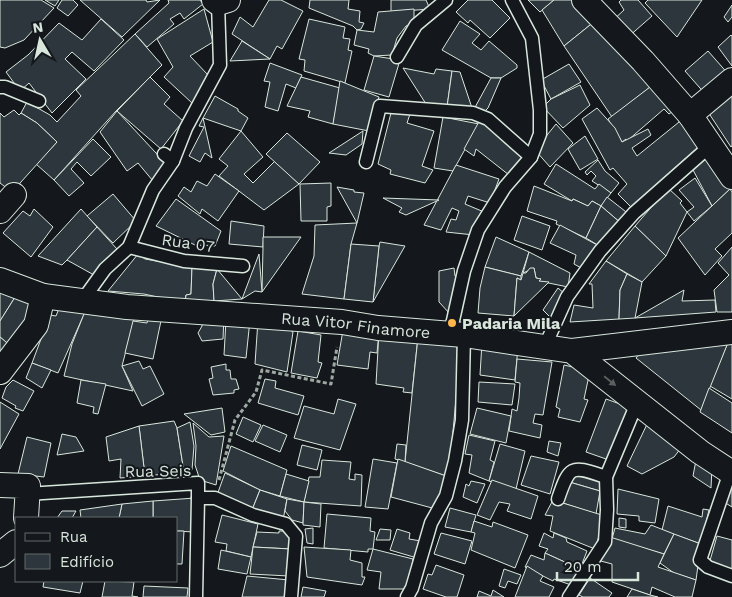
<svg xmlns="http://www.w3.org/2000/svg" width="732" height="597" font-family="'Work Sans',sans-serif">
	<style>
		.building { fill: #2c363c; stroke: #d8e6dc }
		.lines { fill: none; stroke-linecap: round; stroke-linejoin: round }
		.service-casing { stroke: #d8e6dc; stroke-width: 15 }
		.minor-casing { stroke: #d8e6dc; stroke-width: 26 }
		.path { stroke: #9da8a2; stroke-width: 3; stroke-dasharray: 4 2.5; stroke-linecap: butt }
		.service { stroke: #14181c; stroke-width: 12 }
		.minor { stroke: #14181c; stroke-width: 24 }
		.oneway { fill: #59605f }
		.poi-dot { fill: #ffb74d; stroke: #14181c; stroke-width: 2 }
		.labels { text-anchor: middle; dominant-baseline: central; stroke-width: 4; stroke-linejoin: round; paint-order: stroke }
		.street-label { font-size: 16px; fill: #d8e6dc; stroke: #14181c }
		.poi-label { font-size: 16px; font-weight: bold; fill: #d8e6dc; stroke: #14181c; text-anchor: start }
	</style>
	<rect width="100%" height="100%" fill="#14181c"/>
	<g class="building">
		<polygon points="0,0 41,0 54,8 24,40 5,48 0,47"/>
		<polygon points="45,0 59,0 55,6"/>
		<polygon points="62,0 73,0 78,5 68,16 57,8"/>
		<polygon points="80,0 146,0 147,2 160,0 122,37"/>
		<polygon points="168,0 200,0 203,4 184,19 180,13 170,19 174,24 147,47 135,34 169,3"/>
		<polygon points="269,0 281,0 303,11 282,49 277,46 270,59 232,34 240,17 253,27"/>
		<polygon points="310,0 349,0 348,9 360,11 359,22 364,23 361,29 357,30 353,26 309,8"/>
		<polygon points="391,0 426,0 430,9 391,12"/>
		<polygon points="468,0 492,0 510,18 490,38 470,20 468,23 456,12"/>
		<polygon points="528,0 554,0 540,12"/>
		<polygon points="554,0 578,0 595,21 564,46 542,10"/>
		<polygon points="621,0 638,0 652,16 627,38 611,22 624,10 619,2"/>
		<polygon points="648,0 702,0 677,37 645,3"/>
		<polygon points="732,5 732,17 728,22 724,17"/>
		<polygon points="204,9 213,42 190,56 209,76 192,103 164,77 173,67 157,39"/>
		<polygon points="414,9 414,23 406,26 397,38 392,55 374,56 368,53 369,49 354,45 357,30 374,32 378,12"/>
		<polygon points="101,19 124,40 94,71 72,52 65,59 86,79 52,113 29,83 20,91 6,72 28,55 59,23 82,40"/>
		<polygon points="309,19 345,27 343,38 350,39 348,50 352,51 345,83 304,71 305,60 299,59"/>
		<polygon points="460,21 480,34 472,43 481,50 489,41 517,65 517,68 501,78 491,78 442,50"/>
		<polygon points="595,21 654,84 612,117 564,46"/>
		<polygon points="135,34 162,65 116,111 54,180 36,164 57,142 37,123 21,113 27,102 50,115 57,122 81,96 76,90"/>
		<polygon points="731,35 732,36 732,66 718,47"/>
		<polygon points="242,41 270,59 230,61"/>
		<polygon points="708,51 730,76 707,96 685,71"/>
		<polygon points="374,56 400,60 389,97 364,90"/>
		<polygon points="270,63 302,75 296,88 286,84 278,111 265,107 270,82 264,81"/>
		<polygon points="569,64 581,82 551,99 541,80"/>
		<polygon points="403,68 434,74 436,69 452,71 447,107 426,104"/>
		<polygon points="452,71 460,72 473,111 447,107"/>
		<polygon points="150,77 170,97 164,104 183,121 161,149 117,111"/>
		<polygon points="301,77 340,88 333,124 308,117 310,111 287,106"/>
		<polygon points="491,78 501,78 488,108 485,111 473,111"/>
		<polygon points="340,81 379,97 369,131 333,124"/>
		<polygon points="654,84 676,109 669,114 664,109 627,141 626,139 622,142 608,119"/>
		<polygon points="580,85 590,105 563,128 543,107 551,99"/>
		<polygon points="732,85 732,146 731,147 710,115 710,107"/>
		<polygon points="215,96 238,109 238,111 248,118 241,131 203,118"/>
		<polygon points="597,108 615,128 622,142 648,129 651,135 632,148 637,156 684,118 704,142 658,183 634,210 618,194 627,184 613,168 610,170 582,119"/>
		<polygon points="392,109 410,114 407,123 434,131 422,166 433,170 425,183 390,174 391,170 378,164"/>
		<polygon points="14,110 19,115 21,113 37,123 57,142 12,192 0,183 0,113 4,117"/>
		<polygon points="117,111 169,167 153,181 138,163 127,171 100,132"/>
		<polygon points="443,117 479,124 453,171 434,168"/>
		<polygon points="203,118 212,158 205,153 200,162 189,156 204,127 199,126"/>
		<polygon points="481,118 526,157 509,175 476,149 474,156 464,149"/>
		<polygon points="556,124 573,143 550,167 535,150"/>
		<polygon points="241,131 263,157 244,174 253,183 275,161 299,184 264,210 219,176 228,166 219,159"/>
		<polygon points="363,131 362,144 346,155 329,153"/>
		<polygon points="287,133 320,162 299,184 266,154"/>
		<polygon points="585,136 598,159 580,170 568,149"/>
		<polygon points="93,139 111,157 91,176 77,162 71,169 84,183 69,196 54,180"/>
		<polygon points="709,152 732,184 730,189 712,206 692,168"/>
		<polygon points="598,160 605,171 619,183 611,193 592,181 596,176 591,171 587,175 585,172"/>
		<polygon points="556,164 595,189 599,184 611,193 601,206 592,201 588,206 573,199 572,201 544,184"/>
		<polygon points="456,165 499,179 490,203 468,196 465,204 484,212 474,235 446,232 451,219 456,220 459,211 452,208 441,230 424,225"/>
		<polygon points="215,174 239,191 218,221 202,209 200,214 178,196 184,187 191,192 197,181 207,186"/>
		<polygon points="695,178 712,206 694,221 687,212 694,207 679,190"/>
		<polygon points="331,183 331,206 327,207 327,221 301,221 300,184"/>
		<polygon points="534,186 572,201 573,199 588,206 592,201 601,206 586,238 556,224 557,221 527,211"/>
		<polygon points="337,187 354,190 354,192 364,193 357,223"/>
		<polygon points="668,188 682,201 680,203 687,212 666,256 635,226"/>
		<polygon points="730,189 732,192 732,233 715,249 722,256 705,275 678,238"/>
		<polygon points="113,194 136,221 113,243 87,216"/>
		<polygon points="607,197 630,215 622,224 601,206"/>
		<polygon points="383,198 439,200 406,215 399,212 402,208"/>
		<polygon points="176,199 221,231 215,246 195,245 156,226"/>
		<polygon points="601,206 622,224 601,247 586,238"/>
		<polygon points="34,209 53,227 31,257 3,233 23,211 30,216"/>
		<polygon points="81,209 97,227 67,260 62,265 38,256"/>
		<polygon points="522,216 550,226 542,250 514,240"/>
		<polygon points="231,221 264,226 263,247 229,244"/>
		<polygon points="357,223 351,244 344,299 302,294 314,256 315,225"/>
		<polygon points="560,225 601,247 585,270 574,264 576,255 550,243"/>
		<polygon points="635,226 666,256 642,282 606,261"/>
		<polygon points="97,227 117,249 94,275 67,260"/>
		<polygon points="263,237 301,237 262,292 263,247"/>
		<polygon points="496,237 529,252 521,276 485,267"/>
		<polygon points="380,242 405,246 373,302 379,246"/>
		<polygon points="351,244 379,246 373,302 344,299"/>
		<polygon points="732,247 732,312 717,312 714,290 729,275 718,263"/>
		<polygon points="529,252 570,273 568,287 539,281 541,279 536,278 534,268 523,273"/>
		<polygon points="138,254 145,259 192,267 191,294 186,295 185,303 144,294 108,291"/>
		<polygon points="259,254 262,292 255,291 242,299"/>
		<polygon points="606,261 627,274 620,290 619,319 570,322 574,305 593,308 592,284 589,284"/>
		<polygon points="192,267 217,269 213,284 214,301 185,303 186,295 191,294"/>
		<polygon points="485,267 521,276 521,280 517,278 514,316 478,313 480,288"/>
		<polygon points="454,268 455,276 460,277 450,314 439,302 439,271"/>
		<polygon points="530,268 534,268 536,278 541,279 539,281 549,282 514,316 517,278 521,280 523,273 526,273"/>
		<polygon points="217,269 242,299 214,301 213,284"/>
		<polygon points="627,274 642,282 635,318 619,319 620,290"/>
		<polygon points="0,286 17,294 0,321"/>
		<polygon points="558,288 565,294 551,318 543,310"/>
		<polygon points="684,290 682,301 715,300 716,312 635,318"/>
		<polygon points="17,294 36,304 12,347 0,337 0,321"/>
		<polygon points="62,301 89,303 58,373 32,363 50,315 56,316"/>
		<polygon points="86,309 136,312 122,366 133,391 64,376 72,344"/>
		<polygon points="202,315 224,316 223,339 202,341 198,333 202,326"/>
		<polygon points="149,316 162,316 153,359 125,353 133,321 147,323"/>
		<polygon points="226,320 250,320 246,358 224,355"/>
		<polygon points="258,320 277,321 293,332 287,372 255,364"/>
		<polygon points="343,330 379,332 377,353 370,352 368,369 337,365"/>
		<polygon points="298,331 321,335 318,362 322,363 317,378 291,373"/>
		<polygon points="379,332 418,337 412,393 403,392 404,388 376,384"/>
		<polygon points="0,337 12,347 0,361"/>
		<polygon points="418,337 461,342 449,477 405,462"/>
		<polygon points="732,339 732,399 710,386 729,340"/>
		<polygon points="729,340 701,410 636,358 646,346"/>
		<polygon points="482,342 518,347 515,380 480,375"/>
		<polygon points="517,359 552,362 543,415 535,414 533,423 542,425 540,438 509,431 512,409 517,411 519,398 520,383 515,382"/>
		<polygon points="139,361 143,369 150,366 164,394 142,406 122,366"/>
		<polygon points="32,363 51,370 42,388 26,378"/>
		<polygon points="226,364 226,370 230,370 231,379 236,379 239,389 234,390 234,393 213,395 209,379 213,378 211,367"/>
		<polygon points="564,365 590,371 584,399 588,400 580,422 558,417 560,409 556,407"/>
		<polygon points="265,379 276,381 275,388 304,396 298,415 258,403"/>
		<polygon points="13,380 34,391 23,411 15,408 16,406 2,398 6,387"/>
		<polygon points="81,380 106,384 98,414 93,413 94,407 77,403"/>
		<polygon points="479,382 515,384 512,405 478,402"/>
		<polygon points="709,388 732,403 732,433 700,412"/>
		<polygon points="338,399 356,404 340,450 294,438 304,406 334,414"/>
		<polygon points="606,399 634,409 609,460 586,452"/>
		<polygon points="0,402 19,414 0,449"/>
		<polygon points="222,408 225,432 211,435 184,414"/>
		<polygon points="477,408 511,416 506,443 470,434"/>
		<polygon points="243,417 261,425 253,442 236,434"/>
		<polygon points="650,418 681,448 674,457 642,474 627,466"/>
		<polygon points="174,421 177,428 184,472 145,476 139,426"/>
		<polygon points="190,422 194,446 192,470 184,472 177,428"/>
		<polygon points="193,423 209,437 224,436 216,485 200,480 195,465 196,446"/>
		<polygon points="263,425 287,435 280,452 255,441"/>
		<polygon points="139,426 145,476 120,478 121,459 109,461 106,437"/>
		<polygon points="62,434 76,437 84,451 57,455"/>
		<polygon points="469,435 495,441 490,460 494,462 489,481 469,473 472,455 465,454"/>
		<polygon points="27,437 51,443 44,477 18,474"/>
		<polygon points="549,441 561,443 558,456 547,452"/>
		<polygon points="397,444 406,445 405,462 395,459"/>
		<polygon points="500,444 525,451 516,489 489,481"/>
		<polygon points="302,445 322,450 317,470 297,465"/>
		<polygon points="231,446 287,470 280,496 260,490 223,471"/>
		<polygon points="697,455 712,467 711,488 693,476"/>
		<polygon points="531,456 559,462 550,494 521,485"/>
		<polygon points="373,459 397,463 388,509 365,507"/>
		<polygon points="398,459 449,477 436,509 391,497"/>
		<polygon points="322,460 351,462 349,479 355,480 355,474 362,475 361,506 304,502 309,477 320,477"/>
		<polygon points="583,472 602,479 600,491 566,481"/>
		<polygon points="225,473 260,490 252,510 217,495"/>
		<polygon points="286,474 309,481 304,502 280,496"/>
		<polygon points="732,478 732,507 724,502"/>
		<polygon points="492,480 538,496 531,519 507,511 510,504 499,502 490,520 477,515"/>
		<polygon points="471,481 485,484 477,503 463,497 466,484 469,486"/>
		<polygon points="566,481 600,491 596,514 563,503 567,490"/>
		<polygon points="618,489 659,499 655,523 639,521 639,516 617,514"/>
		<polygon points="260,490 287,499 283,520 252,510"/>
		<polygon points="195,498 194,532 176,531 176,518 153,518 153,501"/>
		<polygon points="287,499 304,502 303,523 292,520 285,511"/>
		<polygon points="553,500 605,516 595,549 550,531 553,516 545,515"/>
		<polygon points="153,501 153,518 119,518 122,504"/>
		<polygon points="304,502 321,504 320,527 303,525"/>
		<polygon points="122,504 119,518 81,518 80,510"/>
		<polygon points="668,506 702,517 703,509 709,510 701,544 662,530"/>
		<polygon points="450,508 476,515 471,532 445,527"/>
		<polygon points="62,511 76,511 72,518 57,518"/>
		<polygon points="327,514 371,518 370,531 375,532 373,549 368,549 368,552 324,548"/>
		<polygon points="222,515 258,524 251,557 226,551 227,544 215,542"/>
		<polygon points="619,518 626,519 626,528 619,527"/>
		<polygon points="474,521 492,527 493,522 528,535 515,568 471,550 475,533 471,532"/>
		<polygon points="651,525 674,534 664,554 612,539 615,528 645,534"/>
		<polygon points="313,528 313,544 307,543 305,529"/>
		<polygon points="380,529 391,530 390,540 376,540"/>
		<polygon points="397,529 410,533 409,539 421,541 417,558 390,550"/>
		<polygon points="176,531 184,531 182,564 176,564"/>
		<polygon points="279,531 290,531 291,549 253,547 257,532 279,533"/>
		<polygon points="441,533 472,541 465,564 434,554"/>
		<polygon points="544,533 553,538 554,533 566,538 567,542 587,551 580,569 545,553 548,549 539,546"/>
		<polygon points="674,534 701,544 696,580 674,573 660,563"/>
		<polygon points="717,536 732,540 732,570 709,564"/>
		<polygon points="610,537 664,554 658,567 696,580 692,597 675,597 652,587 650,595 612,582 612,564 597,560"/>
		<polygon points="253,547 291,549 289,576 250,574"/>
		<polygon points="304,547 351,550 350,560 362,563 362,577 365,577 362,585 307,577"/>
		<polygon points="373,549 413,559 408,589 379,589 381,572 367,570"/>
		<polygon points="221,550 251,557 247,574 218,569"/>
		<polygon points="545,553 580,569 574,586 554,579 553,581 525,567 531,555 544,560"/>
		<polygon points="436,565 464,575 457,597 446,597 423,589 428,574 432,575"/>
		<polygon points="527,566 543,576 540,581 554,587 549,597 515,597"/>
		<polygon points="504,569 521,575 517,584 508,581 505,588 499,586"/>
		<polygon points="247,576 289,580 289,597 242,597"/>
		<polygon points="590,578 612,593 609,597 583,597 579,595"/>
		<polygon points="44,581 83,581 80,593 43,587"/>
		<polygon points="105,581 134,582 132,596 138,597 102,597"/>
		<polygon points="144,586 188,588 187,597 143,597"/>
		<polygon points="303,587 326,591 324,597 301,597"/>
		<polygon points="632,589 650,595 658,597 627,597"/>
		<polygon points="493,590 504,597 477,597 479,591 491,596"/>
	</g>
	<g class="lines">
		<defs>
			<g id="service">
				<polyline points="397,57 416,25 446,0"/>
				<polyline points="0,87 5,87 39,101"/>
				<polyline points="173,161 186,128 220,65 218,3"/>
				<polyline points="366,162 380,106 473,113 488,119 531,157"/>
				<polyline points="129,247 184,261 243,266"/>
				<polyline points="82,301 105,269 129,247 153,190 173,161 164,154"/>
				<polyline points="450,334 464,271 478,230 505,187 531,157 540,134 540,110 532,38 512,0"/>
				<polyline points="545,346 567,297 600,251 634,213 710,146"/>
				<polyline points="730,472 700,560 708,567 732,576"/>
				<polyline points="27,494 198,483 198,498 215,498 253,515 286,524 296,536 291,597"/>
				<path d="M558,499C570,463 572,466 606,477"/>
				<polyline points="196,597 198,498"/>
				<polyline points="407,597 412,588 431,523 446,496 455,461 462,420 464,335"/>
				<polyline points="569,597 605,542 607,510 606,477 637,403"/>
			</g>
			<g id="minor">
				<polyline points="214,0 218,3 228,0"/>
				<polyline points="584,0 643,61 690,115 732,177"/>
				<polyline points="690,115 732,80"/>
				<polyline points="0,211 14,195"/>
				<path id="s1" d="M0,280L43,296L127,307L342,322L378,328L464,335L572,351L700,452L732,473"/>
				<polyline points="572,351 732,332"/>
				<polyline points="0,372 36,325 43,296"/>
				<polyline points="0,485 28,486 26,518"/>
				<polyline points="0,555 16,542"/>
			</g>
		</defs>
		<use href="#service" class="service-casing"/>
		<use href="#minor" class="minor-casing"/>
		<polyline class="path" points="219,480 235,420 256,392 262,370 331,384 337,347"/>
		<use href="#service" class="service"/>
		<use href="#minor" class="minor"/>
	</g>
	<defs><path id="oneway-solid" d="M-6-.8H1V-3.2L6.5 0L1 3.2V.8H-6Z" transform="scale(1.25)"/></defs>
	<use class="oneway" href="#oneway-solid" transform="translate(610 381) rotate(39)"/>
	<circle class="poi-dot" cx="452" cy="323" r="5"/>
	<g class="labels">
		<g class="street-label">
			<text transform="translate(188 243) rotate(8)">Rua 07</text>
			<text stroke="none"><textPath href="#s1" startOffset="360">Rua Vitor Finamore</textPath></text>
			<text transform="translate(158 471) rotate(-1)">Rua Seis</text>
		</g>
		<g class="poi-label">
			<text x="462" y="323">Padaria Mila</text>
		</g>
	</g>
	<rect x="15" y="517" width="162" height="65" fill="#14181c" stroke="#626a69"/>
	<rect x="25" y="533" width="25" height="8" fill="#14181c" stroke="#626a69"/>
	<text x="60" y="542" font-size="15" fill="#d8e6dc">Rua</text>
	<rect x="25" y="554" width="25" height="15" fill="#2c363c" stroke="#626a69"/>
	<text x="60" y="567" font-size="15" fill="#d8e6dc">Edifício</text>
	<g transform="translate(40 40) rotate(351)" stroke="#14181c" stroke-width="4" paint-order="stroke">
	<path d="M0-4L9 19L0 12L-9 19Z" fill="#d8e6dc"/>
	<text y="-8" font-size="14" font-weight="bold" text-anchor="middle" fill="#d8e6dc">N</text>
	</g>
	<path d="M557 572v8h81v-8" fill="none" stroke="#d8e6dc" stroke-width="2.5"/>
	<text x="564" y="572" font-size="15" fill="#d8e6dc" stroke="#14181c" stroke-width="4" paint-order="stroke">20 m</text>
</svg>
